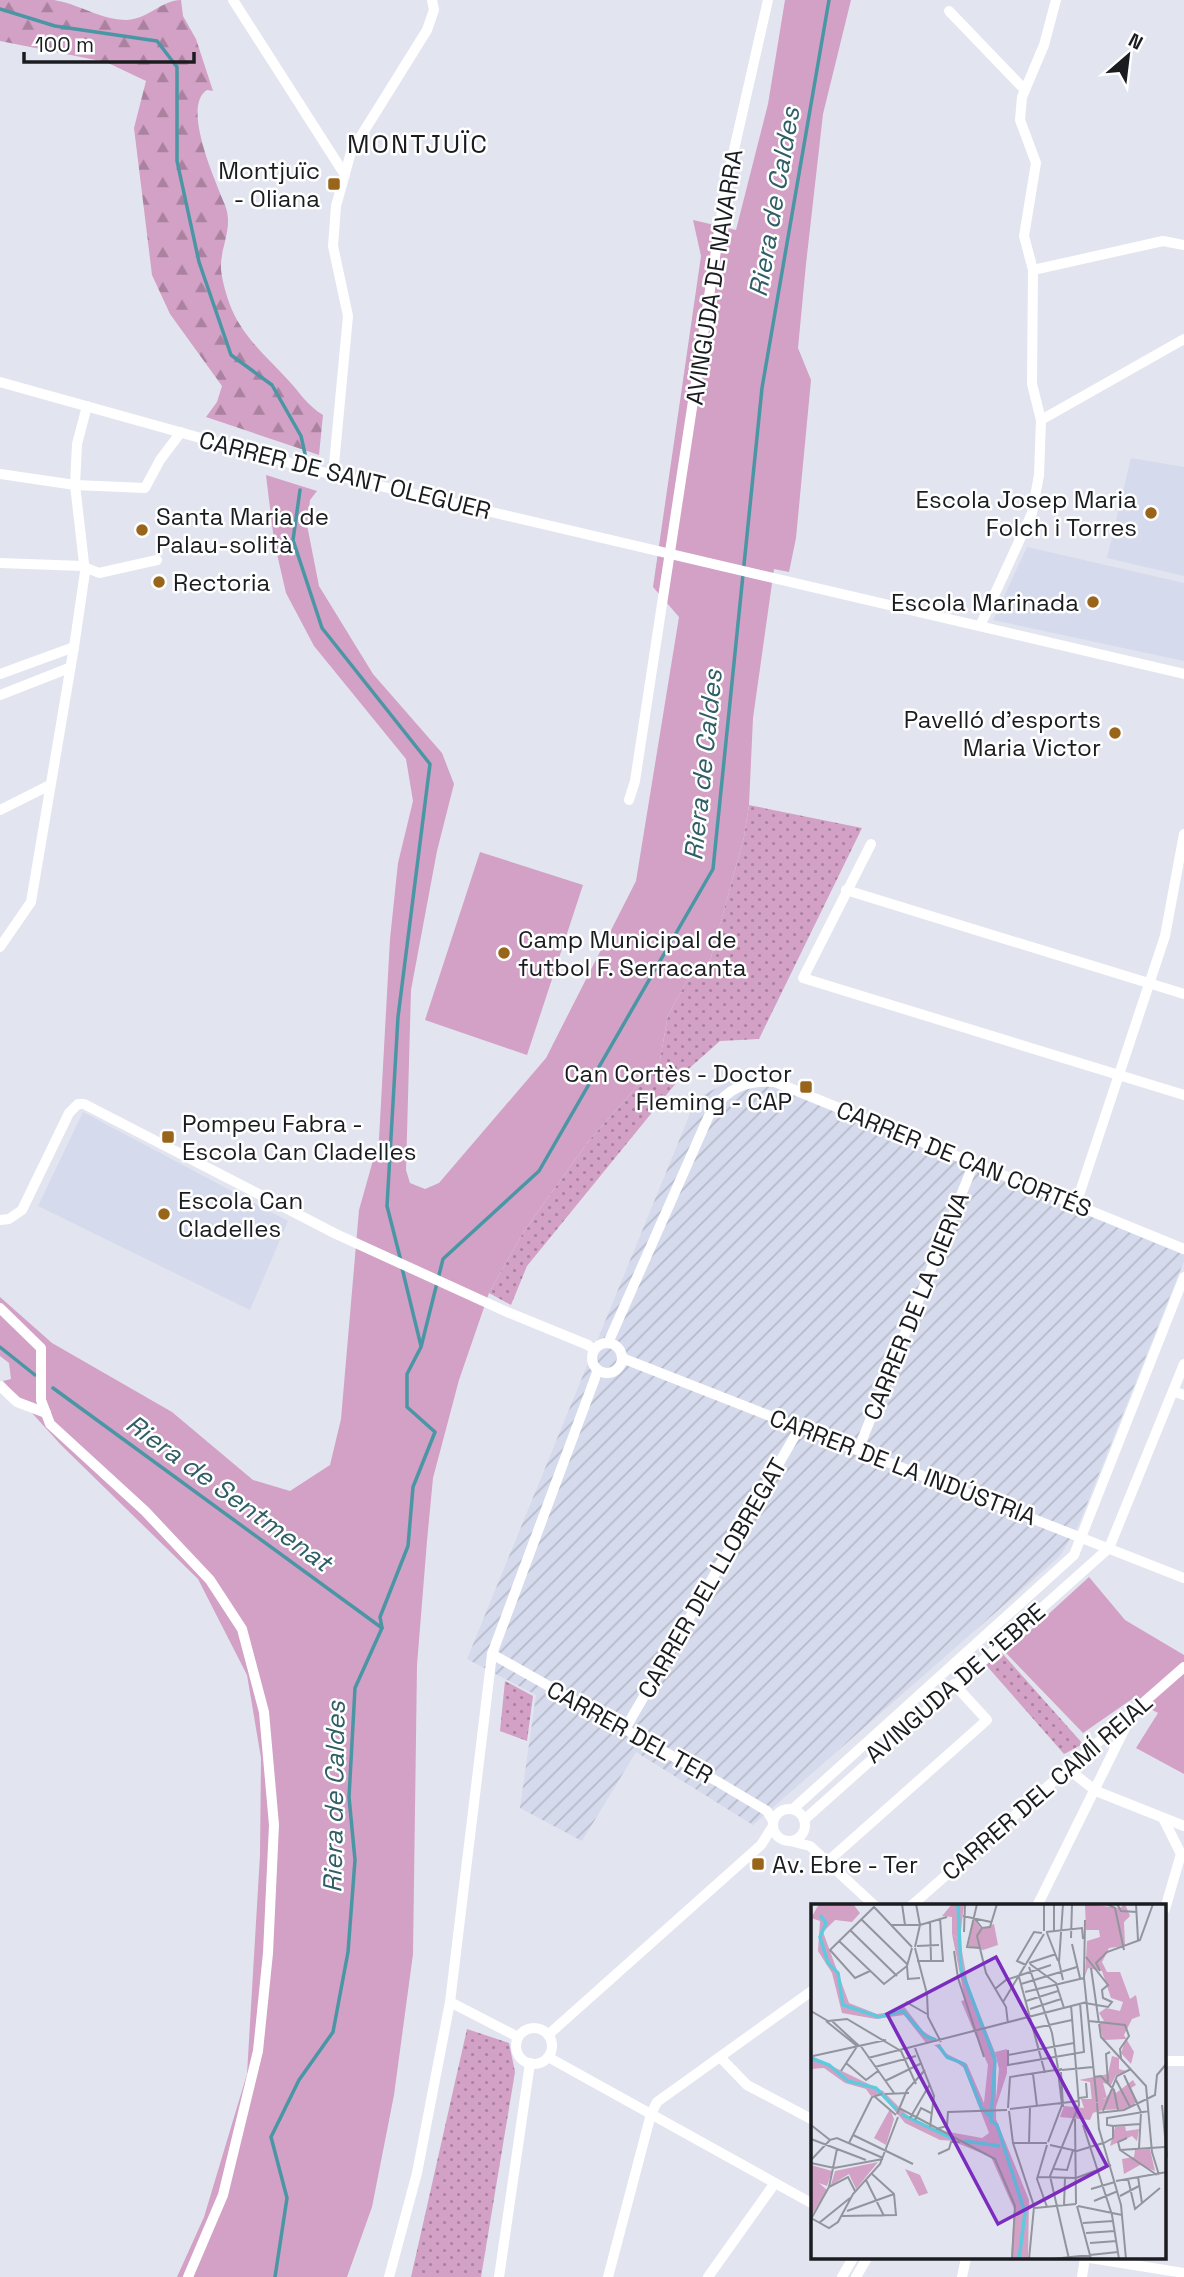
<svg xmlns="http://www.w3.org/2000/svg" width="1184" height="2277" font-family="'Space Grotesk',sans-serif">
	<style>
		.built { fill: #d5daec }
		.industrial { fill: url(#industrial-furrows) }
		.green { fill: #d2a1c5 }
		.forest { fill: url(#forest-firs) }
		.park { fill: url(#park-dots) }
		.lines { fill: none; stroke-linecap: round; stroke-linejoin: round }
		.stream { stroke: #4a96a4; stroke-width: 3.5 }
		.street { stroke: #fff; stroke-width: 10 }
		.poi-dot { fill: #99651b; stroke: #fff; stroke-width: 2.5 }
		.labels { text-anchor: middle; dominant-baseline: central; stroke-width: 5; stroke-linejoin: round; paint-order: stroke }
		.poi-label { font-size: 24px; fill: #1b1c20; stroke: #fff; text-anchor: start }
		.street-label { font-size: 24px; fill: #1b1c20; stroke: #fff }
		.neighbourhood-label { font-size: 26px; letter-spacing: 2px; fill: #1b1c20; stroke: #fff }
		.water-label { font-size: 26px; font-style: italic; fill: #2f5e66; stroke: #fff }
		.inset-river { fill: none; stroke: #5ecadd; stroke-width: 3.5 }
		.inset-road { fill: none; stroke: #92959d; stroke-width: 2 }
		.view { fill: #7b2cbf; fill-opacity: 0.15; stroke: #7b2cbf; stroke-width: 3.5 }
		.inset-edge { fill: none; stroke: #1b1c20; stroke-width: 3.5 }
	</style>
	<defs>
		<pattern id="industrial-furrows" width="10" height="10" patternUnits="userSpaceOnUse" patternTransform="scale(1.75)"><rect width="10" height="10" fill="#d5daec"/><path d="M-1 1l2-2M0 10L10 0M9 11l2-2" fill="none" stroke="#b6baca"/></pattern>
		<pattern id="forest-firs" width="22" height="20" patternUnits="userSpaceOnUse" patternTransform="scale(1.75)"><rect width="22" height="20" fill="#d2a1c5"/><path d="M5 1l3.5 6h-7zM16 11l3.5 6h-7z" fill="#aa82a0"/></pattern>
		<pattern id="park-dots" width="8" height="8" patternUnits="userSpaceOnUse" patternTransform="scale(1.75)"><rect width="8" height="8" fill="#d2a1c5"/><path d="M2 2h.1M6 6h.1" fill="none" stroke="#aa82a0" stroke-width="1.8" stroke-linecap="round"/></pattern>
	</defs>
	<rect width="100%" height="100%" fill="#e2e5f0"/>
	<g class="built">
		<polygon points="1131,458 1184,467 1184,576 1107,558"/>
		<polygon points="1027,547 1184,583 1184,661 993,620"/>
		<polygon points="83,1112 288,1221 250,1310 38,1206"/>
	</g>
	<polygon class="industrial" points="744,1073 1184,1255 1184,1261 1079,1524 1060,1556 753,1825 636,1752 582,1841 520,1808 536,1695 467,1659 696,1099"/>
	<g class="green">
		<polygon points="785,0 851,0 823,114 806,264 798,348 811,380 796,538 789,572 774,569 753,718 749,805 744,837 707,972 687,981 668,1015 660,1060 588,1142 524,1231 489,1293 459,1380 433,1478 427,1541 417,1665 413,1954 394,2095 372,2207 347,2277 177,2277 204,2217 247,2074 260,1855 261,1758 247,1675 198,1579 61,1445 3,1381 11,1379 9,1363 0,1356 0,1297 52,1343 172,1412 253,1480 290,1491 330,1465 341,1419 359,1210 379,1139 390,939 398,863 413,801 406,759 314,646 286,593 274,541 266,475 317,491 310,500 307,525 319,586 373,674 442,753 454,784 437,851 411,990 406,1170 410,1183 425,1189 439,1183 546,1058 636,881 679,617 653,587 701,256 693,220 736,230 768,104"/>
		<polygon points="480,852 583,885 527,1055 425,1020"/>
		<polygon points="1089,1577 1125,1620 1184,1655 1184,1774 1136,1748 1158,1713 1132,1699 1083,1733 1006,1653"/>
	</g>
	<path class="forest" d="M0,0C17,0 37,0 54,0C79,4 101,20 127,20C148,19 162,0 181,0L183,16L196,39L213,91L207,90C181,106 216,182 225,205C234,228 220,246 221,269C222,281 227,298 232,310C245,339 268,358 289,381C300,393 308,406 323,415L319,455L206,417L217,402L222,386L170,314L152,275L134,128L146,81L106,62L0,41Z"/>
	<g class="park">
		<polygon points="749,805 862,828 759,1039 720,1041 685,1072 527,1266 511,1305 489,1293 524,1231 588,1142 660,1060 668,1015 687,981 707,972 744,837"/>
		<polygon points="1002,1653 1083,1744 1064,1754 986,1665"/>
		<polygon points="505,1681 533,1696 527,1741 500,1731"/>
		<polygon points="467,2029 509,2043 515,2072 481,2277 411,2277"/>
	</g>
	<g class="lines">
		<g class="stream">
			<polyline points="0,9 55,26 157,41 177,67 177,161 199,262 231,355 272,385 301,436 305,454"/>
			<polyline points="300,490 293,540 322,628 430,764 398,1017 387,1206 401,1261"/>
			<polyline points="402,1268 421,1346"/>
			<polyline points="0,1347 35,1375"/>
			<polyline points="53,1388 382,1628"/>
			<polyline points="275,2277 287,2198 271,2137 299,2080 333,2032 348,1952 355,1860 349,1797 355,1688 382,1628 380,1617 408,1546 413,1487 435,1432 407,1407 407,1374 421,1347 443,1259 539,1171 713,869 762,388 829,0"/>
		</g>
		<g class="street">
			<polyline points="233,0 345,175"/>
			<polyline points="949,11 1025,90"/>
			<polyline points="1033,270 1163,241 1184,245"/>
			<polyline points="0,382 333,475 1184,674"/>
			<polyline points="1041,420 1184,339"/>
			<polyline points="0,474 75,485 145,488 160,460 181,432"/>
			<polyline points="333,475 348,316 333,246 336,206 351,152 427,30 434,10 432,0"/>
			<polyline points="0,563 82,566 99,573 157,560"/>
			<polyline points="980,626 1032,513 1039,475 1041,420 1032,384 1033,270 1024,236 1036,163 1020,120 1022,97 1044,45 1056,0"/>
			<polyline points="0,674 74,647"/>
			<polyline points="0,695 69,668"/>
			<polyline points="629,800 635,781 726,185 768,0"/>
			<polyline points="0,810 48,786"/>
			<polyline points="871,844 803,978 1184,1095"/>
			<polyline points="846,890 1184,994"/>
			<polyline points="0,947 31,902 74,647 85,572 75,485 77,444 87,406"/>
			<polyline points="1076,1204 1165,936 1184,834"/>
			<polyline points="0,1220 9,1219 22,1210 69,1113 78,1104 84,1104 336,1234 507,1312 588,1345 594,1350"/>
			<polyline points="0,1308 41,1348 41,1400 50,1424 145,1511 210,1580 242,1629 264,1712 274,1825 268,1953 258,2051 223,2195 188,2277"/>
			<circle cx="607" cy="1358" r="15"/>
			<path d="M608,1343L711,1111C728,1088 746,1080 775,1082L1184,1249"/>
			<polyline points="622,1358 1184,1578"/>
			<polyline points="0,1386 17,1402 46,1413"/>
			<polyline points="1173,1391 1184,1395"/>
			<polyline points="858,1450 974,1163"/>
			<polyline points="492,1654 720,1783 767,1811 773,1821"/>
			<polyline points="625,1729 800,1427"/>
			<polyline points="1068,1769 1096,1791 1184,1826"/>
			<polyline points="793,1809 1074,1555 1184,1277"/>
			<circle cx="789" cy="1825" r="16"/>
			<polyline points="1163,1818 1181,1854 1165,1909"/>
			<polyline points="804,1820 1109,1548 1184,1364"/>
			<polyline points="790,1841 810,1846 875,1906"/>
			<polyline points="827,1862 987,1720 954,1684"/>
			<polyline points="911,1906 1184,1667"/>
			<polyline points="1037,1906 1131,1716"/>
			<polyline points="450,2002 518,2037"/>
			<circle cx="534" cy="2046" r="18"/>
			<polyline points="548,2035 761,1845 773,1826"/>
			<polyline points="548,2057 813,2204"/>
			<polyline points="720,2057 747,2085 813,2120"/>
			<polyline points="1165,2061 1184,2061"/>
			<polyline points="1090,2258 1184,2273"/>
			<polyline points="389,2277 417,2173 450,2002 492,1654 598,1370"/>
			<polyline points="499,2277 530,2063"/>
			<polyline points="608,2277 651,2114 657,2102 813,1990"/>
			<polyline points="708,2277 775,2183"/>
			<polyline points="842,2277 853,2258"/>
			<polyline points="856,2277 867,2258"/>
			<polyline points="962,2277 966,2258"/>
			<polyline points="1082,2277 1085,2258"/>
		</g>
	</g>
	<g class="poi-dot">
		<rect x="327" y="177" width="14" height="14" rx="3.5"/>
		<circle cx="1151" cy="513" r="7"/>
		<circle cx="142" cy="530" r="7"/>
		<circle cx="159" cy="582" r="7"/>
		<circle cx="1093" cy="602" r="7"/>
		<circle cx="1115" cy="733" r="7"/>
		<circle cx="504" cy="953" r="7"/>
		<rect x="799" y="1080" width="14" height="14" rx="3.5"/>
		<rect x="161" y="1130" width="14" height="14" rx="3.5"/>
		<circle cx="164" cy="1214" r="7"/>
		<rect x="751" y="1857" width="14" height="14" rx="3.5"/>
	</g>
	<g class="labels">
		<g class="poi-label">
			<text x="320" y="170" text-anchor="end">Montjuïc<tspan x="320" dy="28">- Oliana</tspan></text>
			<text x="1137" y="499" text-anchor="end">Escola Josep Maria<tspan x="1137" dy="28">Folch i Torres</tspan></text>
			<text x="156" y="516">Santa Maria de<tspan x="156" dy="28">Palau-solità</tspan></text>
			<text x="173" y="582">Rectoria</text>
			<text x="1079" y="602" text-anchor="end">Escola Marinada</text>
			<text x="1101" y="719" text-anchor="end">Pavelló d'esports<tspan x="1101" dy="28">Maria Victor</tspan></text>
			<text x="518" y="939">Camp Municipal de<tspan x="518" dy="28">futbol F. Serracanta</tspan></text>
			<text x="792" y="1073" text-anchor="end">Can Cortès - Doctor<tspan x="792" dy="28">Fleming - CAP</tspan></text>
			<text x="182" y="1123">Pompeu Fabra -<tspan x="182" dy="28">Escola Can Cladelles</tspan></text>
			<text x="178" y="1200">Escola Can<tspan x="178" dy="28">Cladelles</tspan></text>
			<text x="772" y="1864">Av. Ebre - Ter</text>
		</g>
		<g class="street-label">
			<text transform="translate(714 277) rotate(-81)">AVINGUDA DE NAVARRA</text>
			<text transform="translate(345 475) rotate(14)">CARRER DE SANT OLEGUER</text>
			<text transform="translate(964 1159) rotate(22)">CARRER DE CAN CORTÉS</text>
			<text transform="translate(916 1306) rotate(-68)">CARRER DE LA CIERVA</text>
			<text transform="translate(903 1467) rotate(21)">CARRER DE LA INDÚSTRIA</text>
			<text transform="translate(712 1578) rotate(-60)">CARRER DEL LLOBREGAT</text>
			<text transform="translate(955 1683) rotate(-41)">AVINGUDA DE L'EBRE</text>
			<text transform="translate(630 1732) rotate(29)">CARRER DEL TER</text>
			<text transform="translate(1047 1787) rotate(-41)">CARRER DEL CAMÍ REIAL</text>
		</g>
		<g class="neighbourhood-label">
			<text x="418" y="144">MONTJUÏC</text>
		</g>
		<g class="water-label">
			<text transform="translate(774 202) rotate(-80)">Riera de Caldes</text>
			<text transform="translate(703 765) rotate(-84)">Riera de Caldes</text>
			<text transform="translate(229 1493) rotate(36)">Riera de Sentmenat</text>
			<text transform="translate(334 1797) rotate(-89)">Riera de Caldes</text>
		</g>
	</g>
	<g transform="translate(811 1904)">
		<rect width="355" height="355" fill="#e2e5f0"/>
		<path d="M141,30L149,36L157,81L185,151V215L218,296L217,355H200L203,305L180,253L124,230L127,226L171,234L178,229L153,164L123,141L129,140L134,149L156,160L173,199L177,161L150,97L154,96ZM322,176L325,181L320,184L327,198L314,205L291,206L282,209L279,216L249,213L253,202L273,204L270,195H294L302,184L305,189ZM79,205L83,215L75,241L63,234ZM314,222L315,227L328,225L326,237L321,232L299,242L304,223ZM339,245L344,267L329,261L313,270L311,255L323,253L324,246ZM67,258L45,285L38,270L20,281L24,267ZM0,261L21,267L16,282L8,279L16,286L0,312ZM94,265L109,271L117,289L108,292Z" fill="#d2a1c5"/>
		<path d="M8,0H42L49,9L41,18L24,16L12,28L38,99L66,110L87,107L92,101L112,127L127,137L115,139L93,111L65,115L31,109L21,69L7,47L9,17L0,14ZM141,0H153L149,36L141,30V13L131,12ZM274,0L309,4L314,0L319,12L313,18L314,42L298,44L291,58L296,68H309L319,95L325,91L329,112L321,115L313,131L323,148L320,160L310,149L315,135L293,136L291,131L288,118L293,117L288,109L295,104L309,107L312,98L300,94L291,67L277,64L274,72L276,37L289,33L288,26H275ZM163,15L170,25L183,20L187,41L172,46L157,42ZM0,152L72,187L99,214L144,237L129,236L94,219L70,190L60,192L55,185L34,179L13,164L0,165ZM301,152L308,154V165L315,167L305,171L300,181L292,179L296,194L281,197L279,178L268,176L297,170Z" fill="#d2a1c5"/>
		<path d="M196,145V169L184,206L188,165L184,148Z" fill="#d2a1c5"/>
		<path class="inset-river" d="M147,0L150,65L184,156L180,217L186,221L214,309L208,355M9,11L15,19L9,33L17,59L27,69L32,101L68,113L92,107L114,132L125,136M127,141L136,153L153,160L170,203L180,213M0,154L18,161L37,177L65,184L86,206M90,210L142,235M153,237L189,242"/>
		<path class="inset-road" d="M91,0L94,21M166,0L156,43L170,44M296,0L304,4L313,46M306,0L310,7L326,8M325,0L327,36M152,12L180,18M50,15L96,60M164,15L171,24L179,23L186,0M274,16L273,74L286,198M119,17L120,56M80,21H109L136,13M171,24L166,32L175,69L195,103L197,120M39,26L86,72M233,27V0M243,27V0M153,28L154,0M235,28L271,24L272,35M236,29L247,57M260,34L261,0M28,37L73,80L96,62L101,44M261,40L269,74M106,42L128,41M104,43L109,21L105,0M104,44L116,90L117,113L130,138M143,47L147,74L173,153M106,57H132L129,14M218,59L245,50M219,60L245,79L253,104M215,61L206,57L223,28L231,29M96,62L97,75L109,74M218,63L241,129L247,164M280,64L290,133L335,182L341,248L348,271M59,67L44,74L19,46L63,3L101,43M289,67L285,59L296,48L329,36L342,0M208,73L234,169M252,76L248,58L252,0M210,80L266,63M184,85L195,76L240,61M214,88L273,74M215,97L247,87M95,98L116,110M192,98L233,30M274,99L297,103L301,98L292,94L291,86L297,81L275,53M219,105L250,95M0,107L17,117L36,115L90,147M15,117L46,142M21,117L47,141L30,167M278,117L314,121L318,132L309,145L310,154M224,124L261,116M49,141L83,189M104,144L123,192L119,223M197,146V161L273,148L269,99M90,147L105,180M197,151L263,139M2,152L75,136M57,154L276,98M35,159L55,176L67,167M64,163L105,152M251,166L282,163M250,168L252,203M222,170L226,202M313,171L330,208L328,244M283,173L290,172L303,186L307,206M305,176L319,203M74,177L111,159M297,178L295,150L299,148M74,190L98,189M63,192L85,211M268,194L276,193L275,179M286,199L288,226M351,201L356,253M88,204L184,255L204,302L201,355M197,204L199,173L251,165L247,167L251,201L237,238M199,205L268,197M198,207L202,239L223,302M292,207L306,172L320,165M286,209L313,206L344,191L346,171L356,159M86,210L96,186L114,166M99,214L119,180M264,215L265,300M104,216L110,204L120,209M0,221L19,236L26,234L72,254M272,221L301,311L308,355M302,222L296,221V214L338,207M125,225L136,222L137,208L196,206M288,225L310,301L315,355M42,231L102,260M316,234L307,238L309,246L346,271M0,235L55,256M38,239L61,193L71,190M202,239H236M218,239L219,203M293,239L302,234V222L329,220M239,241L266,247L292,239M309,246L354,243M127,250L138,245L140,238H149M0,256L19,236M0,259L23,264L72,255M243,265L256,266L262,246M227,273L265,274L300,261M327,273L331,299M317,275L324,305L349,284M55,276L73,312M305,277L356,268M18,283L37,273L44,287M280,285L304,278M309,292L328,282M283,297L307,287M253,301L254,274M266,302L280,355M267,302L311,311M236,303L226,275L236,241M224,304L265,300M36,307L83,290M31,312L85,311L83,290L61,270M0,314L18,324L27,318L42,290L69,260L87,213M0,315L18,283L26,245M8,319L39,294M272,319L302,317M275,329L304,327M279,339L306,337M218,355L223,303M241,355L307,348M258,355L239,272L268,201L260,101"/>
		<path class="view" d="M185,53L296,262L187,320L76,110Z"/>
		<rect width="355" height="355" class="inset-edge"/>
	</g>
	<g transform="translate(1128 56) rotate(28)" stroke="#ffffff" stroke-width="5" paint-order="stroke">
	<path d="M0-5L12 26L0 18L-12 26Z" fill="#1b1c20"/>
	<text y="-10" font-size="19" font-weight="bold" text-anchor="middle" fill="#1b1c20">N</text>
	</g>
	<path d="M24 52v10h170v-10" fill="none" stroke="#1b1c20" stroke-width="3.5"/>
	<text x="35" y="52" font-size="21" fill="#1b1c20" stroke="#ffffff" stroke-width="5" paint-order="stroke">100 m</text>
</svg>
